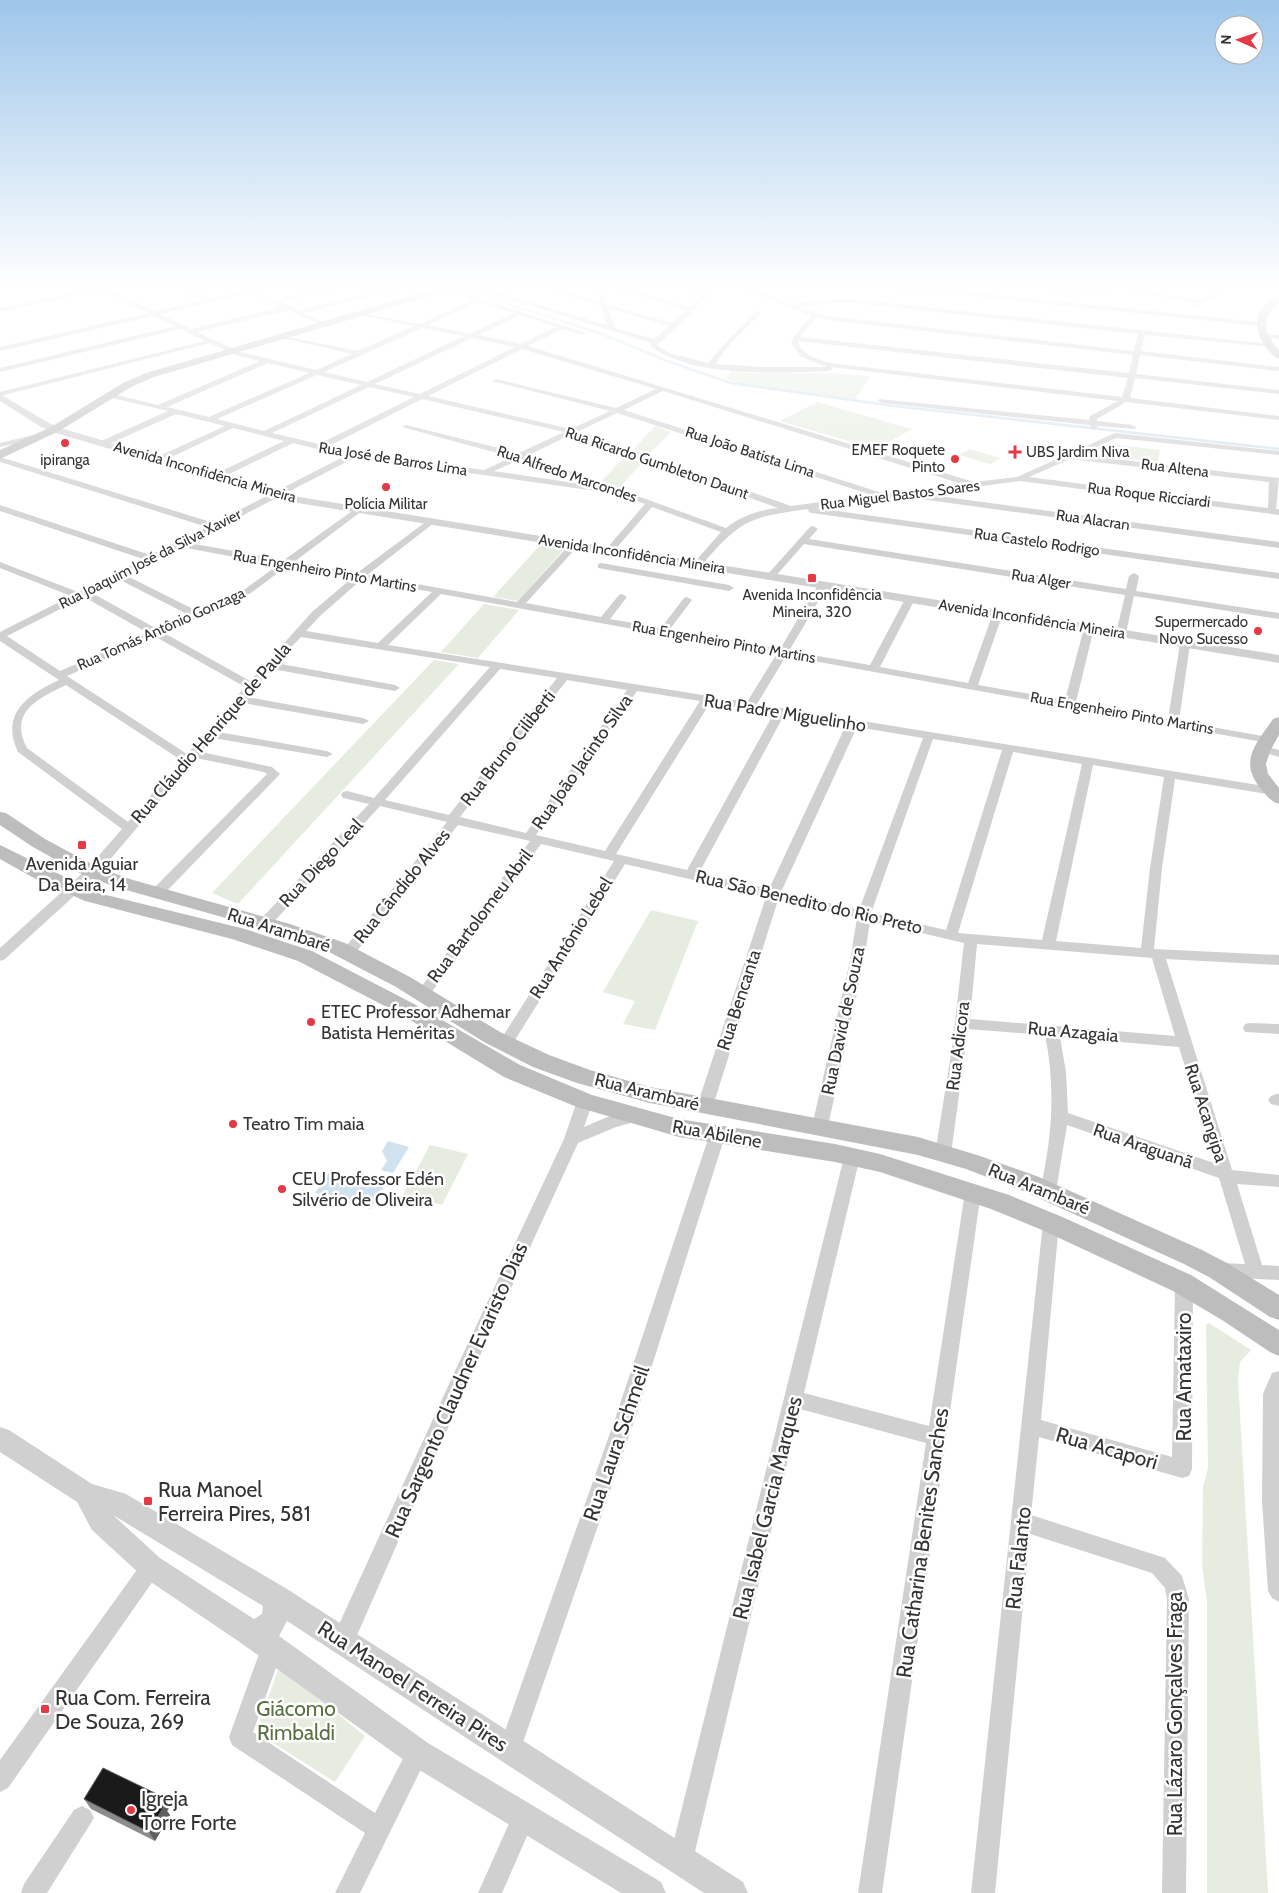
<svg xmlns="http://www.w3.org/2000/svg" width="1279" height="1893" font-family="Cabin,sans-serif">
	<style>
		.green { fill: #e6ecdf }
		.water { fill: #cfe2ee }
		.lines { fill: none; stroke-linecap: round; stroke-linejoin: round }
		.stream { stroke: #cfe2ee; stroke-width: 2.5 }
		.minor { fill: #d0d0d0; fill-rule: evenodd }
		.tertiary { fill: #d0d0d0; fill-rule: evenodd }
		.secondary { fill: #bdbdbd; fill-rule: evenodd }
		.wall { fill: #8c8c8c }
		.shaded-wall { fill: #5f5f5f }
		.building { fill: #1a1a1a; stroke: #5f5f5f }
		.poi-dot { fill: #e63946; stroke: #fff; stroke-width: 2 }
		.labels { text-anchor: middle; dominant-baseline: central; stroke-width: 5; stroke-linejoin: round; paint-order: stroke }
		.far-poi-label { font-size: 15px; fill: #333; stroke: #fff }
		.far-street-label { font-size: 15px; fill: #333; stroke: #fff }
		.street-label { font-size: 18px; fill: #333; stroke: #fff }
		.poi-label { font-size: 18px; fill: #333; stroke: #fff; text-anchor: start }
		.near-street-label { font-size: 21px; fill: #333; stroke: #fff }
		.near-poi-label { font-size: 21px; fill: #333; stroke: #fff; text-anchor: start }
		.near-park-label { font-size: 21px; fill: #56703f; stroke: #fff }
	</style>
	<rect width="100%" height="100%" fill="#fff"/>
	<g class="green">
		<path d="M731,372C777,376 824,370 870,376L855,399L742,385L726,378Z"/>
		<polygon points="817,402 912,429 876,449 780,421"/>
		<polygon points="655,426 671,432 649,454 634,449"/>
		<polygon points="1117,445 1160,450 1158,462 1115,457"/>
		<polygon points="970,449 1001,458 990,464 959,455"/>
		<polygon points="625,456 643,462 619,488 602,481"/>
		<polygon points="542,543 566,547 518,601 493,597"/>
		<polygon points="484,604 519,610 478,658 441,652"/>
		<polygon points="434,660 459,664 238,904 212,893"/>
		<polygon points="651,910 698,921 655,1030 623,1024 635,1001 603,992"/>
		<polygon points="430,1145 468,1154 442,1205 403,1195"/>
		<polygon points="1209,1323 1251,1350 1240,1362 1238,1380 1268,1893 1207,1893 1207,1602 1202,1565 1203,1487 1208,1468 1206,1325"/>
		<polygon points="279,1667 365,1736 335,1782 256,1732"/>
	</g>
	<g class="water">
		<polygon points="388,1141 409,1147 393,1173 381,1170 387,1161 382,1151"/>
		<polygon points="330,1171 384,1187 370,1209 315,1193"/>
	</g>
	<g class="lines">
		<polyline class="stream" points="458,288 602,334 667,361 731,383 894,406 1279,449"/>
		<g class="minor">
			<path d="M94,286H110L108,289L155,311L204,300L175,286H183L211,298L265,286H276L257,292L276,300L337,286H347L282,302L299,310L401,286H411L304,313L328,324V326L326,327L288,310L197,332L240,352L316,370L352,354L283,338V336L358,351L414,326L361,315V313L420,324L473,300L432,286H441L586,333L583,335L562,329L528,346L974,482L1017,477L1115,433L1279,451V455L1116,438L1079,455L1279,478L1276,509H1279V515L1020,481L816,508L1279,573V579L812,513L809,512L808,509C749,517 740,520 701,566L698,567L693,564L721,532L652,507L613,552H607V548L645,504L617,494L356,457L189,543L284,560L359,506L362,507V511L294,562L357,573L431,518L434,519V523L367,575L517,602L572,542L575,541L580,544L578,546L526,603L601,617L619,595L622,594L627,597L610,619L661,628L684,598L687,597L692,600L670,629L780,649L818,585L823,582L828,585L789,651L870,665L905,599L910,596L915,599L880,667L968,683L993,613L998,610L1003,613L978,685L1065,700L1084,628L1089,625L1094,628L1076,702L1168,719L1180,644L1181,642H1189L1190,644L1179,721L1268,737L1272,738L1274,740L1272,742L1268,743L786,656L757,704L1277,788L1279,791L1277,794L1273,795L1175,779L1162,868L1154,949L1279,955V965L1166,959L1232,1170L1279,1175V1187L1237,1184L1262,1265L1279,1266V1280L1221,1277L1215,1275L1212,1270L1215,1265L1221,1263L1245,1264L1219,1178L1067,1125L1056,1191L1054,1196L1048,1198L1042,1196L1040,1191C1052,1138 1056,1089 1045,1035L968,1029L951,1154L949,1158L943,1160L937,1158L935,1154L952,1048L964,943L870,921L864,961L828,1126L826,1130L820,1132L814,1130L812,1126L850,961L857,918L778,900L713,1106L710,1110L705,1112L700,1110L697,1106L766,897L625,864L510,1048L505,1049L500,1048L498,1044L614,861L541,844L428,997H418L416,994L418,991L530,841L458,825L353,956H343L341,953L343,950L447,822L380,806L270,926H260L258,923L260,920L369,804L343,798L341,795L343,792L347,791L374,798L490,667L301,637L276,663L395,685L400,688L395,691L272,669L247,697L363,718L369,721L363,724L243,703L218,732L327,751L333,754L327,757L213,738L201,752L272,767L280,774L162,896H152L150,893L152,890L267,774L264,772L196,758L97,875L5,959L0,961V948L87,869L122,829L18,752C0,714 27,695 59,680L0,641V632L71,596L0,568V562L78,592L143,559L0,511V505L150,555L207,527L0,462V457L214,523L345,456L293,443L219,479H213V475L284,441L233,428L163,461H157V457L225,426L176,414L107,445H101V441L168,411L108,397V393L158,405L260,361L236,355L210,343L0,396V392L205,341L181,329L0,372V368L175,326L153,316L0,351V347L148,313L101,290L0,312V308L96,288ZM250,293L282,307L191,329L160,314ZM479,302L514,313L470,334L428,325ZM520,315L556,327L521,344L478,335ZM422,328L464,336L367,382L324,372ZM472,338L515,347L420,394L375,384ZM522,349L656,389L616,408L496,379L492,381L610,411L571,429L428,396ZM268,363L309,373L209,417L167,407ZM317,375L361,385L264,431L217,419ZM369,387L414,397L319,444L272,433ZM663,391L962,484L885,494L624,410ZM422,399L564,432L519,453L406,425L402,427L512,457L484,470L343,451L327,447ZM617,413L872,495L791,506L579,431ZM572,434L778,508C759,510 741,516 726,528L527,456ZM521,459L524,460L594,486L494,471ZM1070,459L1269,482L1268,508L1029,477ZM181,547L278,565L245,589L197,611L125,575ZM287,566L352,578L312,612L250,681L164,633L251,593ZM118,579L189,615L157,629L92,593ZM361,580L432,592L378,643L306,631L320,616ZM441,594L776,655L747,702L388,645ZM84,597L148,633L60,671L7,636ZM156,637L245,687L187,754L67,676ZM500,669L557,678L449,815L385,800ZM567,680L627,690L526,833L460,817ZM66,685L181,760L128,822L27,748C8,713 38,698 66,685ZM637,691L700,701L605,851L536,835ZM710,703L774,713L687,870L616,854ZM784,715L846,725L769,889L699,873ZM857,727L923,738L859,910L781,892ZM933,739L1002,750L946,930L871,913ZM1013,752L1082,764L1042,940L958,933ZM1093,765L1164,777L1150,868L1141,948L1056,941ZM977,944L1152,958L1175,1036L970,1019ZM1060,1037L1179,1047L1214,1163L1068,1113L1066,1072Z"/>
			<path d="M467,286H476L607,325L601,306L537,286H546L600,301L595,286H601L607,304L672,323L686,310L606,286H615L690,307L703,295L676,286H685L706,292L712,286H719L657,345L669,353L708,363L726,342L757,311H761V313L730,344L715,364L764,367H828L801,357L791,343L795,335L811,316L737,286H745L790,304L833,299H854L1269,344L1272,346L1271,347L1145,335L1141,351L1279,367V371L1140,355L1136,374L1279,390V394L1135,378L1130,398L1279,416V420L1126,402L1097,419V421L1132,425L1136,427L1135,429L1098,426L1094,429H1091L1090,425L882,403L878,401L879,399L1089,420L1090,416L1118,401L831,367L833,369L829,371C775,373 697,378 651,347V343ZM833,303H854L1138,334L1134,351L827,316L797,307ZM608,308L669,326L654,339L615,328ZM817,317L827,320L1133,355L1129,373L800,337ZM798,341L1128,378L1122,397L830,363C818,359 800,355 798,341Z"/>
			<polygon points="1005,286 1149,286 1146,288 1098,291 1003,289 1002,288"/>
			<polygon points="1218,286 1224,286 1213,298 1196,307 1193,305 1197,302 1130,293 1133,291 1203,299 1209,296"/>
			<polygon points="942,289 1260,322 1263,324 1260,326 942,293 899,294 896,292 899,290"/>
			<polygon points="1263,334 1279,335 1279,339 1261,337 1261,335"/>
			<polygon points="42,433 45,433 45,437 0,447 0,443"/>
			<polygon points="923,494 1279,542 1279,548 920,499 920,495"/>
			<polygon points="813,526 818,529 809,539 1126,589 1129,576 1134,573 1139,576 1136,591 1279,613 1279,619 1134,596 1126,633 1121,636 1116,633 1125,595 804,544 774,578 768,578 768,574 810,527"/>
			<polygon points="601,563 729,585 734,588 729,591 598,568 598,564"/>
			<polygon points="1263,746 1279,750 1279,757 1259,751 1257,749"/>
			<polygon points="1250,1023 1279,1024 1279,1034 1245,1032 1243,1028 1245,1024"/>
			<polygon points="1276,1094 1279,1094 1279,1106 1271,1104 1268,1100 1271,1096"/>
			<path d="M585,1095L590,1097L593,1101L584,1127C598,1121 626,1107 642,1112L644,1116L642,1120L616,1127L578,1143L473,1371L351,1649L343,1652L335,1649L332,1641L335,1633L455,1371L564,1139L577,1101L580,1097Z"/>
			<polygon points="717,1130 723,1132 725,1136 636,1416 521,1748 518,1756 510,1759 502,1756 499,1748 616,1416 709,1136 711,1132"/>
			<polygon points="852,1151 858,1153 860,1157 804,1393 929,1426 965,1192 967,1187 973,1185 979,1187 981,1192 882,1893 858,1893 926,1443 800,1409 693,1860 690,1869 681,1872 672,1869 669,1860 844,1157 846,1153"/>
			<polygon points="1051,1216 1057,1218 1059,1223 1041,1420 1172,1457 1175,1284 1178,1279 1184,1277 1190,1279 1193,1284 1192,1469 1189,1476 1182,1478 1039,1437 1031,1515 1165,1558 1182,1576 1189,1599 1186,1893 1162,1893 1167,1599 1165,1588 1152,1573 1030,1534 995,1893 971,1893 1043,1223 1045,1218"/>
			<polygon points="1279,1371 1279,1602 1272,1598 1268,1591 1262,1501 1263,1394 1272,1373"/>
			<polygon points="151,1557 158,1560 161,1567 158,1574 8,1788 0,1792 0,1760 144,1560"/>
			<polygon points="272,1637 280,1640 283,1648 253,1732 375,1813 410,1745 418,1742 426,1745 429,1753 360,1893 335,1893 365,1833 232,1745 229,1737 264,1640"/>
			<polygon points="82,1806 90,1810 94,1818 47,1893 21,1893 24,1884 74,1810"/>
			<polygon points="523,1806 531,1810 535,1818 502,1893 478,1893 515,1810"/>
		</g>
		<g class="tertiary">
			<polygon points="0,394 49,423 64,429 287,495 1279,655 1279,663 286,501 56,433 41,427 0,401"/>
			<path d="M0,1427L9,1430L92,1484L126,1494L287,1589L743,1882L748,1893H704L287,1621L279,1636L428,1743L661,1882L666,1893H621L408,1763L241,1643L142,1576L92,1530L77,1502L0,1452ZM113,1515L263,1606L262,1614L254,1619L160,1558Z"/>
		</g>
		<g class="secondary">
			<polygon points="438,286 450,286 430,296 154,377 131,387 59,431 0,459 0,450 51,427 123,383 146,373 424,292"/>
			<path d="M1279,297V304C1260,317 1264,335 1279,350V359C1274,357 1270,353 1267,349C1252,329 1252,306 1279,297Z"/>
			<path d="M1279,717V735L1270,751L1266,764L1268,774L1279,788V804C1271,802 1267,796 1261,789C1238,761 1256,744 1273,719Z"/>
			<polygon points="0,812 6,813 45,839 99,868 133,880 290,924 345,943 410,977 500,1032 549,1055 590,1070 650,1087 918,1137 980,1156 1039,1177 1202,1250 1227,1263 1279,1295 1279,1320 1270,1317 1209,1277 1184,1264 1023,1191 966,1169 918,1155 650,1103 577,1083 533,1067 484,1042 396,987 331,953 276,932 119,888 85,876 33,847 0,825"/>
			<polygon points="0,845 98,893 245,929 312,951 416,1005 520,1065 592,1095 679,1119 835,1144 880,1154 1009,1195 1060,1216 1191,1275 1279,1330 1279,1356 1270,1352 1222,1320 1173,1291 1042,1230 991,1209 880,1172 835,1162 679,1137 577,1107 504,1077 402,1015 298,961 232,939 85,901 32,877 0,859"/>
		</g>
	</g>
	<polygon class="wall" points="163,1797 170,1807 167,1811 170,1815 155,1841 91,1809 84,1799"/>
	<polygon class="shaded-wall" points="163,1797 170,1807 167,1811 170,1815 155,1841 149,1832 160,1804"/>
	<polygon class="building" points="103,1768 163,1797 160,1804 164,1806 149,1832 84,1799"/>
	<linearGradient id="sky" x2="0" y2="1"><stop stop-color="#9ec6ea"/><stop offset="0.52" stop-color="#fff"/><stop offset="1" stop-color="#fff" stop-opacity="0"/></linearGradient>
	<rect width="1279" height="551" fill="url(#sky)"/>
	<g class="poi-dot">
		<circle cx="65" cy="443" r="5"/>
		<path d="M1012.5 444.5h5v5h5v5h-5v5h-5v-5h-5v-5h5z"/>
		<circle cx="955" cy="459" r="5"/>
		<circle cx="386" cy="487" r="5"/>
		<rect x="807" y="573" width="10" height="10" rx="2.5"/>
		<circle cx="1258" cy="631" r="5"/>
		<rect x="77" y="840" width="10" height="10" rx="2.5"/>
		<circle cx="311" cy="1022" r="5"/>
		<circle cx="233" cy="1124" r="5"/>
		<circle cx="282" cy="1189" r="5"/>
		<rect x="143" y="1496" width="10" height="10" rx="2.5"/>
		<rect x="40" y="1704" width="10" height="10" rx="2.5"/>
		<circle cx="131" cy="1810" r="5"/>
	</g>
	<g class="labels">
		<g class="far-poi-label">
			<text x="945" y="450" text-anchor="end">EMEF Roquete<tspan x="945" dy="17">Pinto</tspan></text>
			<text x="1026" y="452" text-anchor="start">UBS Jardim Niva</text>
			<text x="65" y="460">ipiranga</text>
			<text x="386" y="504">Polícia Militar</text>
			<text x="812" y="595">Avenida Inconfidência<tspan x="812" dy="17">Mineira, 320</tspan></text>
			<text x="1248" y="622" text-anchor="end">Supermercado<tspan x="1248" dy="17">Novo Sucesso</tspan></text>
		</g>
		<g class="far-street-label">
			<text transform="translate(750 452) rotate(18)">Rua João Batista Lima</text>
			<text transform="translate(393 459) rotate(9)">Rua José de Barros Lima</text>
			<text transform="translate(657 463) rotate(19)">Rua Ricardo Gumbleton Daunt</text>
			<text transform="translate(1175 468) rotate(7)">Rua Altena</text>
			<text transform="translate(205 472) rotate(16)">Avenida Inconfidência Mineira</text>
			<text transform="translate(567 474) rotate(19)">Rua Alfredo Marcondes</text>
			<text transform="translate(900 495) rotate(-7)">Rua Miguel Bastos Soares</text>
			<text transform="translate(1149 495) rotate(7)">Rua Roque Ricciardi</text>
			<text transform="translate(1093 520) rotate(8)">Rua Alacran</text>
			<text transform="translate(1037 542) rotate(8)">Rua Castelo Rodrigo</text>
			<text transform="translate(632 554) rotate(9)">Avenida Inconfidência Mineira</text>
			<text transform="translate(150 559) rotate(-27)">Rua Joaquim José da Silva Xavier</text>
			<text transform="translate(325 571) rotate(10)">Rua Engenheiro Pinto Martins</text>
			<text transform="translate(1041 579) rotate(9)">Rua Alger</text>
			<text transform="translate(1032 619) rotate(9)">Avenida Inconfidência Mineira</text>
			<text transform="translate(161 629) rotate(-24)">Rua Tomás Antônio Gonzaga</text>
			<text transform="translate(724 642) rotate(10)">Rua Engenheiro Pinto Martins</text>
			<text transform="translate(1122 713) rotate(10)">Rua Engenheiro Pinto Martins</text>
		</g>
		<g class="street-label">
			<text transform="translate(785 713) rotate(9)">Rua Padre Miguelinho</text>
			<text transform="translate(211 733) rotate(-49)">Rua Cláudio Henrique de Paula</text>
			<text transform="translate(508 748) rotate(-52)">Rua Bruno Ciliberti</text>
			<text transform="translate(582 762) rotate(-55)">Rua João Jacinto Silva</text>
			<text transform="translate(321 863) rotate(-47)">Rua Diego Leal</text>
			<text transform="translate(402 886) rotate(-51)">Rua Cândido Alves</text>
			<text transform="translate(809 902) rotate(13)">Rua São Benedito do Rio Preto</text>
			<text transform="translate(480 916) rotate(-53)">Rua Bartolomeu Abril</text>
			<text transform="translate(279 930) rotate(18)">Rua Arambaré</text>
			<text transform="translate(571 938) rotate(-58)">Rua Antônio Lebel</text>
			<text transform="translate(739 1000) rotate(-72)">Rua Bencanta</text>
			<text transform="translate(843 1021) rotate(-78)">Rua David de Souza</text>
			<text transform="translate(1073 1032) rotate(5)">Rua Azagaia</text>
			<text transform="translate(958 1046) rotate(-83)">Rua Adicora</text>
			<text transform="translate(647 1092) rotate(14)">Rua Arambaré</text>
			<text transform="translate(1206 1113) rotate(72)">Rua Acangipa</text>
			<text transform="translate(717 1134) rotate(10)">Rua Abilene</text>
			<text transform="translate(1143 1146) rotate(19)">Rua Araguanã</text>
			<text transform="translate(1039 1189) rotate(22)">Rua Arambaré</text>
		</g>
		<g class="poi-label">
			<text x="82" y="864" text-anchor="middle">Avenida Aguiar<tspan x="82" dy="21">Da Beira, 14</tspan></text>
			<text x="321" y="1012">ETEC Professor Adhemar<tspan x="321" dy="21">Batista Heméritas</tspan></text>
			<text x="243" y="1124">Teatro Tim maia</text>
			<text x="292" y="1179">CEU Professor Edén<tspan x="292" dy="21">Silvério de Oliveira</tspan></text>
		</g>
		<g class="near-street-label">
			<text transform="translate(1183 1377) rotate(-90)">Rua Amataxiro</text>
			<text transform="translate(456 1390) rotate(-66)">Rua Sargento Claudner Evaristo Dias</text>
			<text transform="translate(616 1443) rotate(-71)">Rua Laura Schmeil</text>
			<text transform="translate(1107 1448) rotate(16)">Rua Acapori</text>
			<text transform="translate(767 1508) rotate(-76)">Rua Isabel Garcia Marques</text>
			<text transform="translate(922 1543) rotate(-82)">Rua Catharina Benites Sanches</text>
			<text transform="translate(1018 1558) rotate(-84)">Rua Falanto</text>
			<text transform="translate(413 1686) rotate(33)">Rua Manoel Ferreira Pires</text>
			<text transform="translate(1174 1714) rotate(-90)">Rua Lázaro Gonçalves Fraga</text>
		</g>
		<g class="near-poi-label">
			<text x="158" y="1489">Rua Manoel<tspan x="158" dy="24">Ferreira Pires, 581</tspan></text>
			<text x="55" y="1697">Rua Com. Ferreira<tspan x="55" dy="24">De Souza, 269</tspan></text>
			<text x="141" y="1798">Igreja<tspan x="141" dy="24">Torre Forte</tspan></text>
		</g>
		<g class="near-park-label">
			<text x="296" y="1708">Giácomo<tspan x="296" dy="24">Rimbaldi</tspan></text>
		</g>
	</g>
	<g transform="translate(1239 40) rotate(272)"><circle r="24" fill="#ffffff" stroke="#adadad"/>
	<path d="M0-4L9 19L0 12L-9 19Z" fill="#e63946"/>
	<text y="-8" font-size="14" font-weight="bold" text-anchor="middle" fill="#333333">N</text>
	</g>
</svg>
